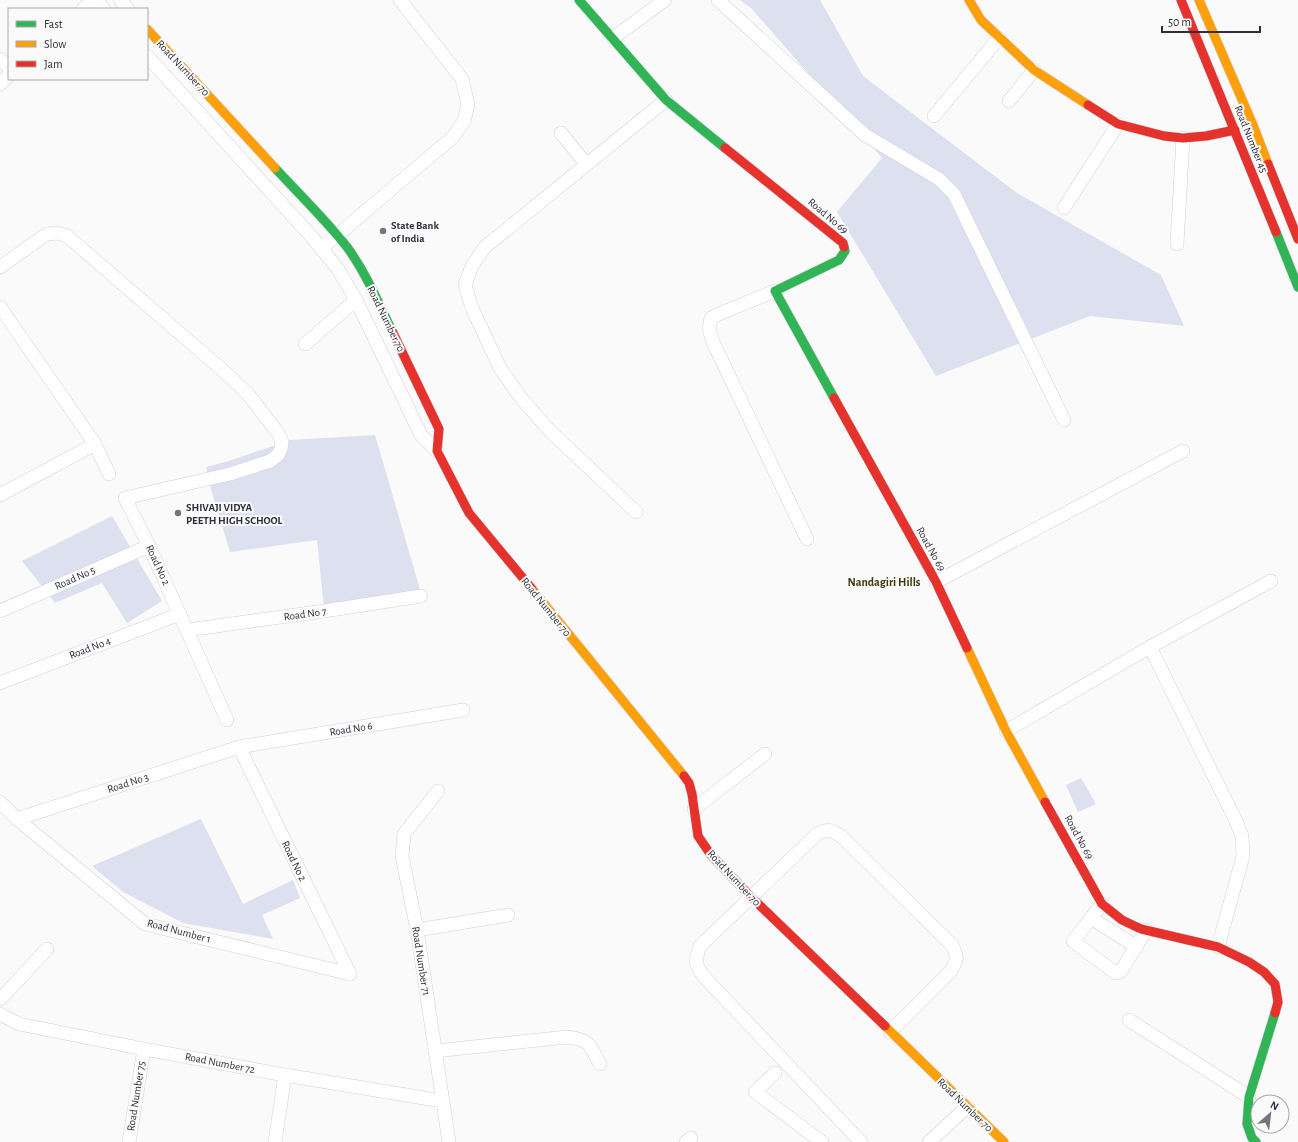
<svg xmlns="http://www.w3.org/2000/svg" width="1298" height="1142" font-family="'Alegreya Sans',sans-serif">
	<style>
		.green { fill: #dde0ee }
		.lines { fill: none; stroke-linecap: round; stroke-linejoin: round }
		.street-casing { stroke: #d0d1d7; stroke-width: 14 }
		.fast-casing { stroke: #d0d1d7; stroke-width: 10 }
		.slow-casing { stroke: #d0d1d7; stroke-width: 10 }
		.jam-casing { stroke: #d0d1d7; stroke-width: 10 }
		.street { stroke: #fefefe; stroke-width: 13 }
		.fast { stroke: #30b455; stroke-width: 9 }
		.slow { stroke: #ff9f0a; stroke-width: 9 }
		.jam { stroke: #e5322d; stroke-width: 9 }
		.poi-dot { fill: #74757d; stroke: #fafafa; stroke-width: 1.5 }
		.labels { text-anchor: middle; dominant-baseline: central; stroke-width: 4; stroke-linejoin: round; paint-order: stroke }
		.street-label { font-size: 11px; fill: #2c2e39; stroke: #fafafa }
		.poi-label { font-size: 11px; font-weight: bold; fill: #2c2e39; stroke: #fafafa; text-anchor: start }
		.neighbourhood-label { font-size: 12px; font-weight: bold; fill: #41380e; stroke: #fafafa }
	</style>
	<rect width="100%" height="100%" fill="#fafafa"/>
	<g class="green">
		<polygon points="740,0 820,0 863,76 1017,193 1161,275 1184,326 1090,316 936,376 837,212 882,158 751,8"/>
		<polygon points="375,435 421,593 324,608 317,540 230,552 212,493 206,467 229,461 290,440"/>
		<polygon points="112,516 162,601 127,623 102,583 55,603 22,561"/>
		<polygon points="1081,778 1096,804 1078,812 1066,785"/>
		<polygon points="201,819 243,904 293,880 300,898 262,915 273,939 183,923 123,892 92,866"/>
	</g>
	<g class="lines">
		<defs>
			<g id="street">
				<polyline points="96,0 104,9"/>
				<polyline points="120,0 128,9"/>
				<polyline points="718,0 865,135 939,179 954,194 1064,420"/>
				<polyline points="83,9 93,0"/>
				<polyline points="613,38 665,0"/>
				<polyline points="147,56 312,237 338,269 356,300 421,435 437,451"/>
				<polyline points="0,59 9,68"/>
				<polyline points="0,84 9,75"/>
				<polyline points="1009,101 1034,70"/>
				<polyline points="934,116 999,38"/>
				<polyline points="561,133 586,164"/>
				<polyline points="1064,208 1118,124"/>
				<polyline points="1177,244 1183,138"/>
				<polyline points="321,249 453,137 464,121 468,105 462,79 400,0"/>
				<polyline points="0,267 47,234 58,233 67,236 226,373 248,394 278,433 282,442 281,449 278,455 270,461 230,474 125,498 149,546 227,720"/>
				<polyline points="775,291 721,313 711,318 709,329 713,342 807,539"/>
				<polyline points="0,307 95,444 109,474"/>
				<polyline points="305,344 356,300"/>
				<polyline points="0,495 95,444"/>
				<polyline points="636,512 550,431 521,398 500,368 472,308 465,285 472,266 485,247 666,100"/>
				<polyline points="936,582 1183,451"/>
				<polyline points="0,611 149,546"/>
				<polyline points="188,630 324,611 421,596"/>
				<polyline points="1150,647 1236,821 1242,836 1243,856 1218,947"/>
				<polyline points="0,683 180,614"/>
				<polyline points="1006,731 1150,647 1271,581"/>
				<polyline points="239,747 350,974"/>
				<polyline points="438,791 404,834 402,856 417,930 449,1142"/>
				<polyline points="0,802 17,819 145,924 350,974"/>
				<polyline points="694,809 765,754"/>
				<polyline points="17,819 239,747 463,710"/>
				<polyline points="1102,904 1073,941 1074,942 1114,972 1117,973 1121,971 1146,930"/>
				<polyline points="1091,918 1137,947"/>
				<polyline points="417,930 508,915"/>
				<polyline points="0,999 10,989 47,949"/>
				<polyline points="0,1014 19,1024 144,1049 285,1075 442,1101"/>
				<polyline points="1129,1020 1249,1097"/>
				<path d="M435,1051L567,1037C591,1040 589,1044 600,1064"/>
				<polyline points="775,1073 755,1092 822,1142"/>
				<polyline points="129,1142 144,1049"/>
				<polyline points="275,1142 285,1075"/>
				<polyline points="686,1142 691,1138"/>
				<path d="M861,1142L707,980C695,966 694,963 700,946L817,834C828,828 831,830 841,836L952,945C958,957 958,959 951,971L890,1032"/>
				<polyline points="929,1142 967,1107"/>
			</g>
			<g id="fast">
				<polyline points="579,0 666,100 725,148"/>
				<path d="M275,168C299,194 325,219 347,247C366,273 379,304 393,333"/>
				<polyline points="1276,232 1298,287"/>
				<polyline points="834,398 775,291 839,260 845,251 844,247"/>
				<polyline points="1256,1142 1252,1138 1247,1124 1249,1097 1275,1013"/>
			</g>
			<g id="slow">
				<polyline points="969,0 981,20 1034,70 1088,105"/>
				<polyline points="1199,0 1253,125 1268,164"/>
				<polyline points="147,29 275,168"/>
				<polyline points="532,589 684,776"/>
				<polyline points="967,648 1006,731 1045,802"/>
				<polyline points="885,1026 1004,1142"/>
			</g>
			<g id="jam">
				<polyline points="1181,0 1276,232"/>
				<polyline points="1088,105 1118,124 1164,136 1183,138 1206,136 1235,130"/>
				<polyline points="725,148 843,243 844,247"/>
				<polyline points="1268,164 1298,239"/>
				<polyline points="393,333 439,429 437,451 469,513 532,589"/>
				<polyline points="834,398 936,582 967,648"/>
				<polyline points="684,776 689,783 692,794 698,836 711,855 751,897 885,1026"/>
				<polyline points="1045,802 1102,904 1122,920 1141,929 1218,947 1249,962 1264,972 1275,984 1278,1002 1275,1013"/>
			</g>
		</defs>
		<use href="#street" class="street-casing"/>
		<use href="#fast" class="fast-casing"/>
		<use href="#slow" class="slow-casing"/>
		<use href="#jam" class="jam-casing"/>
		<use href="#street" class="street"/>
		<use href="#fast" class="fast"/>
		<use href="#slow" class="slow"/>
		<use href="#jam" class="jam"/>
	</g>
	<g class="poi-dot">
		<circle cx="383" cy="231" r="4"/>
		<circle cx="178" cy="513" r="4"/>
	</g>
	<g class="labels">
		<g class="street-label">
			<text transform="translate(183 68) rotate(47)">Road Number 70</text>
			<text transform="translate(1251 139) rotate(68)">Road Number 45</text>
			<text transform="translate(828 216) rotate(40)">Road No 69</text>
			<text transform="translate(386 319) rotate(64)">Road Number 70</text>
			<text transform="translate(931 549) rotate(61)">Road No 69</text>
			<text transform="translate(158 565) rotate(65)">Road No 2</text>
			<text transform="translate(75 578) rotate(-24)">Road No 5</text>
			<text transform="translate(546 607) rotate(51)">Road Number 70</text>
			<text transform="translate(305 614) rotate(-8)">Road No 7</text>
			<text transform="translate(90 648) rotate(-21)">Road No 4</text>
			<text transform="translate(351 729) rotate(-9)">Road No 6</text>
			<text transform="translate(128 783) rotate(-18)">Road No 3</text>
			<text transform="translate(1079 837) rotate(61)">Road No 69</text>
			<text transform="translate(294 861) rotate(64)">Road No 2</text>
			<text transform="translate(734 878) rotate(47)">Road Number 70</text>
			<text transform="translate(179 931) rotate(15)">Road Number 1</text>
			<text transform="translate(421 961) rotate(81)">Road Number 71</text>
			<text transform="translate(220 1063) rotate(11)">Road Number 72</text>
			<text transform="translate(136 1096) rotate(-81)">Road Number 75</text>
			<text transform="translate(965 1105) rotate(44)">Road Number 70</text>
		</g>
		<g class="poi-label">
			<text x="391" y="225">State Bank<tspan x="391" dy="13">of India</tspan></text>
			<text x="186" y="507">SHIVAJI VIDYA<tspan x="186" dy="13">PEETH HIGH SCHOOL</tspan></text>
		</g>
		<g class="neighbourhood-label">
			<text x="884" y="582">Nandagiri Hills</text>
		</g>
	</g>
	<rect x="8" y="8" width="140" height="72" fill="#fafafa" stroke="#a8a8ad"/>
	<rect x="16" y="21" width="20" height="6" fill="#30b455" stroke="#a8a8ad"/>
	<text x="44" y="28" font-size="12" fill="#2c2e39">Fast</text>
	<rect x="16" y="41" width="20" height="6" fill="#ff9f0a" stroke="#a8a8ad"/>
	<text x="44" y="48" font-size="12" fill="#2c2e39">Slow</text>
	<rect x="16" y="61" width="20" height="6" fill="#e5322d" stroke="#a8a8ad"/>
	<text x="44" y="68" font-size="12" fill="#2c2e39">Jam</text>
	<g transform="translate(1270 1114) rotate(28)"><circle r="19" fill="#fafafa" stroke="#a8a8ad"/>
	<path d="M0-3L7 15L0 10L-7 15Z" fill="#74757d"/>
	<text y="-6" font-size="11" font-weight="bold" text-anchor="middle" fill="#2c2e39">N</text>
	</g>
	<path d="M1162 26v6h98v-6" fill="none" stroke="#2c2e39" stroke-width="2"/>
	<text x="1168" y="26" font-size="12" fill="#2c2e39" stroke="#fafafa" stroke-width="3" paint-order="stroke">50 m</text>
</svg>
